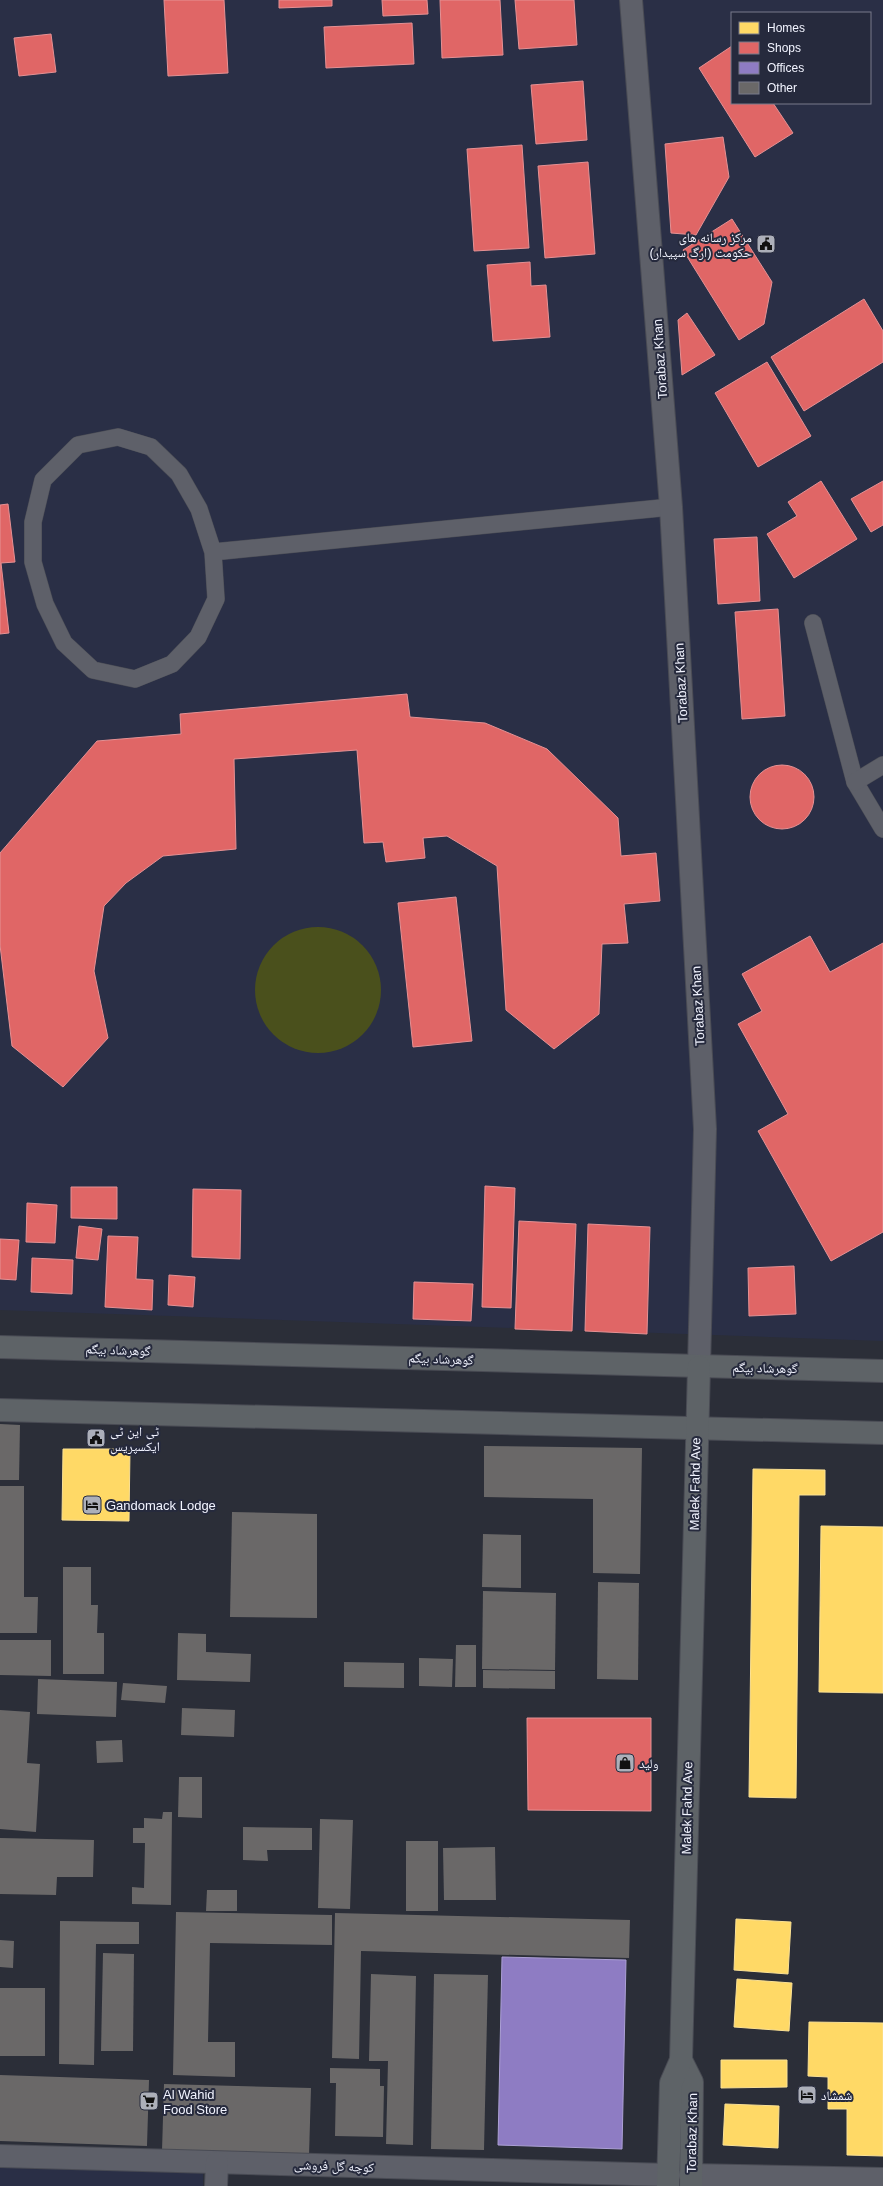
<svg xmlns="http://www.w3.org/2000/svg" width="883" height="2186" font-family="Helvetica,'Noto Naskh Arabic',sans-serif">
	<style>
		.built { fill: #2a2f46; fill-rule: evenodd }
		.green { fill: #4a501c }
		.homes { fill: #ffd966; stroke: #fbe194 }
		.shops { fill: #e06666; stroke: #e59194 }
		.offices { fill: #8e7cc3; stroke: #aca0d5 }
		.building { fill: #6a6868 }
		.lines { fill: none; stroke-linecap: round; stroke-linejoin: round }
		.lane-casing { stroke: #494b54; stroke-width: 18 }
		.street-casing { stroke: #494b54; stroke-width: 24 }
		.secondary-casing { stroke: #494b54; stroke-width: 24 }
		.lane { stroke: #5e6069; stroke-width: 17 }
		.street { stroke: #5e6069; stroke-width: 22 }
		.secondary { stroke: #5e6367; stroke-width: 22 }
		.labels { text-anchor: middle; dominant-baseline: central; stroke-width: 4; stroke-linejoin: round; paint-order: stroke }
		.poi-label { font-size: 13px; fill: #f2f4ff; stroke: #262a3d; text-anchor: start }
		.street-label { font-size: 13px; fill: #f2f4ff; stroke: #262a3d }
	</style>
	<rect width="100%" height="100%" fill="#2b2e38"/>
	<g class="built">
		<path d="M0,0H883V1341L0,1310ZM732,13H870V103H732Z"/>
		<polygon points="0,2166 203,2172 203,2186 0,2186"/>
	</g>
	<circle class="green" cx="318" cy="990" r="63"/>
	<g class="homes">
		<polygon points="63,1449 130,1449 129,1521 62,1520"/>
		<polygon points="753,1469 825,1470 825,1495 799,1495 796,1798 749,1797"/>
		<polygon points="821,1526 883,1527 883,1693 819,1692"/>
		<polygon points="736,1919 791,1922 788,1974 734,1970"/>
		<polygon points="737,1979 792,1983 789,2031 734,2027"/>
		<polygon points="809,2022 883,2023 883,2156 847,2155 847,2109 828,2109 828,2077 808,2076"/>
		<polygon points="721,2060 787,2060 787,2087 721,2088"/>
		<polygon points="725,2104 779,2106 778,2148 723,2145"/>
	</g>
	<g class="shops">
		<polygon points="164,0 224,0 228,73 168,76"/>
		<polygon points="279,0 332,0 332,6 279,8"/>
		<polygon points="382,0 427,0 428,14 383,16"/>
		<polygon points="440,0 500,0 503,55 442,58"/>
		<polygon points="515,0 574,0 577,45 519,49"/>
		<polygon points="412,23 414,64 326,68 324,27"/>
		<polygon points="51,34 56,72 19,76 14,38"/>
		<polygon points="732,46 732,103 773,103 793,133 755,157 699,68"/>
		<polygon points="583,81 587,140 536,144 531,85"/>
		<polygon points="723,137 729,177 696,235 671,233 665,144"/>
		<polygon points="522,145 529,248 474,251 467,149"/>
		<polygon points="588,162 595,254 545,258 538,166"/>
		<polygon points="732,219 772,282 764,324 739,340 683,250"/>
		<polygon points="530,262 531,286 546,285 550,337 493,341 487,265"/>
		<polygon points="864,299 883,331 883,362 804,411 771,357"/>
		<polygon points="687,313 715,355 682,375 678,320"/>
		<polygon points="767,362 811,436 758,467 715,393"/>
		<polygon points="821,481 857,539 794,578 767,534 797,516 788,502"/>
		<polygon points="883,481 883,525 871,532 851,499"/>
		<polygon points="8,504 15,562 1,563 9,633 0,634 0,505"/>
		<polygon points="757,537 760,601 718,604 714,539"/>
		<polygon points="778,609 785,716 742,719 735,612"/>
		<polygon points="407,694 410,717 485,723 547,749 618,818 621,856 656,853 660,901 624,904 628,943 602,944 599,1014 554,1049 506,1010 497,866 447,836 423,838 425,858 386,862 383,842 364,843 357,750 234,759 236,849 163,856 126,883 104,906 94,971 108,1038 63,1087 12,1046 0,945 0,853 97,741 181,734 180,714"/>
		<circle cx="782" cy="797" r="32"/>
		<polygon points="456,897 472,1041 413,1047 398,903"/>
		<polygon points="810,936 830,972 883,943 883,1232 831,1261 758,1131 788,1114 738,1024 762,1011 742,974"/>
		<polygon points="485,1186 515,1188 511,1308 482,1307"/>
		<polygon points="71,1187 117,1187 117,1219 71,1218"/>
		<polygon points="193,1189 241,1190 240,1259 192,1257"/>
		<polygon points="27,1203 57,1205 55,1243 26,1242"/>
		<polygon points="519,1221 576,1224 572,1331 515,1329"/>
		<polygon points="588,1224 650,1227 647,1334 585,1331"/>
		<polygon points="79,1226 102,1229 98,1260 76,1258"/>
		<polygon points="108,1236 138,1237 136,1279 153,1280 152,1310 105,1307"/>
		<polygon points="0,1239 19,1240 16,1280 0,1279"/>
		<polygon points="32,1258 73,1260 72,1294 31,1292"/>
		<polygon points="794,1266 796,1314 749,1316 748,1268"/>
		<polygon points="169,1275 195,1277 193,1307 168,1305"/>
		<polygon points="414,1282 473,1284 471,1321 413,1319"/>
		<polygon points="527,1718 651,1718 651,1811 528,1810"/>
	</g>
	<polygon class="offices" points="502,1957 626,1960 622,2149 498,2145"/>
	<g class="building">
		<polygon points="0,1424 20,1425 19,1480 0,1480"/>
		<polygon points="484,1446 642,1448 640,1574 593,1573 593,1499 484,1497"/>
		<polygon points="0,1486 24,1486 24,1597 38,1597 37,1633 0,1633"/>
		<polygon points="232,1512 317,1514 317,1618 230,1617"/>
		<polygon points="483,1534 521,1535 521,1588 482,1587"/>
		<polygon points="63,1567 91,1567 91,1605 98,1605 97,1633 104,1633 104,1674 63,1674"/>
		<polygon points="598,1582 639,1583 638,1680 597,1679"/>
		<polygon points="483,1591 556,1593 555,1670 482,1669"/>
		<polygon points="178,1633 206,1634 206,1652 251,1654 250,1682 177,1680"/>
		<polygon points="0,1640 51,1640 51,1676 0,1675"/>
		<polygon points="456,1645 476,1645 476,1687 455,1687"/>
		<polygon points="419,1658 453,1659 452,1687 419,1686"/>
		<polygon points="344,1662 404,1663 404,1688 344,1687"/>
		<polygon points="483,1670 555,1671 555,1689 483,1688"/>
		<polygon points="38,1679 117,1682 116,1717 37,1714"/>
		<polygon points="123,1683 167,1686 165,1703 121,1700"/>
		<polygon points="182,1708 235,1710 234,1737 181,1735"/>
		<polygon points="0,1710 30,1712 27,1763 40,1764 36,1832 0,1829"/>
		<polygon points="122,1740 123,1762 97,1763 96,1741"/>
		<polygon points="179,1777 202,1777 202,1818 178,1817"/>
		<polygon points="163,1812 172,1812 171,1905 132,1904 132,1887 144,1888 145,1843 133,1843 133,1828 144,1828 144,1818 162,1819"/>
		<polygon points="320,1819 353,1820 350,1909 318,1908"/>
		<polygon points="243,1827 312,1828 312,1850 267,1850 268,1861 243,1860"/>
		<polygon points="0,1838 94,1840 93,1877 57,1877 56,1895 0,1894"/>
		<rect x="406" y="1841" width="32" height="70"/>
		<polygon points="495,1847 496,1900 444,1900 443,1848"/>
		<polygon points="207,1890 237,1890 237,1911 206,1911"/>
		<polygon points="176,1912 332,1915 332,1945 210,1943 208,2042 235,2042 235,2077 173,2075"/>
		<polygon points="335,1913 630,1920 629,1958 361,1951 359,2059 332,2058"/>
		<polygon points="60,1921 139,1922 139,1944 96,1944 94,2065 59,2064"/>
		<polygon points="0,1940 14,1941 13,1968 0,1967"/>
		<polygon points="103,1953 134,1954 133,2051 101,2051"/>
		<polygon points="371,1974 416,1976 413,2145 386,2144 388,2061 369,2061"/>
		<polygon points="434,1974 488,1975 484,2150 431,2149"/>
		<rect x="0" y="1988" width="45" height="68"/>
		<polygon points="330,2068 380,2069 380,2086 384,2086 383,2137 335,2136 336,2083 330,2083"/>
		<polygon points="0,2075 149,2080 147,2146 0,2141"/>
		<polygon points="164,2084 311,2088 309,2156 162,2151"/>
	</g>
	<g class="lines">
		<defs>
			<g id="lane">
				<polyline points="213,552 216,599 198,637 172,664 135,679 93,670 64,643 45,604 33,562 33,522 43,480 78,445 118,437 151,447 179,474 199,509 213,552 671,507"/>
				<polyline points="813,623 855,782 883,829"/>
				<polyline points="855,782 883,765"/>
			</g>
			<g id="street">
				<polyline points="631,0 671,507 705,1129 699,1367"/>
				<polyline points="0,2156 669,2175"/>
				<polyline points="691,2175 883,2179"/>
				<polyline points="216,2186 217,2163"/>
			</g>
			<g id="secondary">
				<polyline points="0,1347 883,1371"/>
				<polyline points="0,1410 883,1433"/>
				<polyline points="681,2060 692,2082 691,2186"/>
				<polyline points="668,2186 671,2083 681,2060 699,1367"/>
			</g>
		</defs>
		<use href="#lane" class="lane-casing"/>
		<use href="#street" class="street-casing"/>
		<use href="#secondary" class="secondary-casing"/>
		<use href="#lane" class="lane"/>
		<use href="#street" class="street"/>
		<use href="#secondary" class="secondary"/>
	</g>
	<defs>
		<symbol id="civic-square" viewBox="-11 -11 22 22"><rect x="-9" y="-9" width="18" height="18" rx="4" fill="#acafb9" stroke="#262a3d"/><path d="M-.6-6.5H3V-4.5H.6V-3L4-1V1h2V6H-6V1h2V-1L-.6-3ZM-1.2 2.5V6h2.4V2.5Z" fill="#111"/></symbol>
		<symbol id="hotel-square" viewBox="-11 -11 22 22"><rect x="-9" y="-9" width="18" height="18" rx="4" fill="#acafb9" stroke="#262a3d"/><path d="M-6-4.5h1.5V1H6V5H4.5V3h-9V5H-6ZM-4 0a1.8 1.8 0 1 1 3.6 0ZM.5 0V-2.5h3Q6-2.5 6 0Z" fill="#111"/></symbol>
		<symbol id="shop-square" viewBox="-11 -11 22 22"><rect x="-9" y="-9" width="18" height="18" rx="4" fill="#acafb9" stroke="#262a3d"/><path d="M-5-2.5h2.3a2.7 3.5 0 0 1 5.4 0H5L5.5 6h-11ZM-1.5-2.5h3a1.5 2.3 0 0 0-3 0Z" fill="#111"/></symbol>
		<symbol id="supermarket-square" viewBox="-11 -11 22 22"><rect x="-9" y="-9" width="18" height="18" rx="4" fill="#acafb9" stroke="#262a3d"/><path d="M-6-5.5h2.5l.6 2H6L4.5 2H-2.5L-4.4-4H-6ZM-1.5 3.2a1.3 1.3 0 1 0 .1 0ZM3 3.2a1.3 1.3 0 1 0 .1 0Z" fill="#111"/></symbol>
	</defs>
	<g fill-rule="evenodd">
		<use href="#civic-square" x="755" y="233" width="22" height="22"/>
		<use href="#civic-square" x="85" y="1427" width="22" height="22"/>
		<use href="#hotel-square" x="81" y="1494" width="22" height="22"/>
		<use href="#shop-square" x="614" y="1752" width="22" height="22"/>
		<use href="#hotel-square" x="796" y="2084" width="22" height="22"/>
		<use href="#supermarket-square" x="138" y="2090" width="22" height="22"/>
	</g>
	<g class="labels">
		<g class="poi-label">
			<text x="752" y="237" text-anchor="end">مرکز رسانه های<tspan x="752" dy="15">حکومت (ارگ سپیدار)</tspan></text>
			<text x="110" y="1431">ٹی این ٹی<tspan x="110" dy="15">ایکسپریس</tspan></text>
			<text x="106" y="1505">Gandomack Lodge</text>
			<text x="639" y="1763">ولید</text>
			<text x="163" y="2094">Al Wahid<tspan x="163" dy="15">Food Store</tspan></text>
			<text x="821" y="2095">شمشاد</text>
		</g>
		<g class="street-label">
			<text transform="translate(660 359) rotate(-94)">Torabaz Khan</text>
			<text transform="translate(681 683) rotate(-93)">Torabaz Khan</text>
			<text transform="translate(698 1006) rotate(-93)">Torabaz Khan</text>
			<text transform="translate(118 1350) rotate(2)">گوهرشاد بیگم</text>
			<text transform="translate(441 1359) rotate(2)">گوهرشاد بیگم</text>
			<text transform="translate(765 1368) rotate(1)">گوهرشاد بیگم</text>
			<text transform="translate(695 1484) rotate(-89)">Malek Fahd Ave</text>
			<text transform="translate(687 1808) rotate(-89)">Malek Fahd Ave</text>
			<text transform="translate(692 2133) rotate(-89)">Torabaz Khan</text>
			<text transform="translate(334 2166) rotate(2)">کوچه گل فروشی</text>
		</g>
	</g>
	<rect x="731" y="12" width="140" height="92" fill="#262a3d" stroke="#787b8b"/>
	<rect x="739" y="22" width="20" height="12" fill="#ffd966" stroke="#787b8b"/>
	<text x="767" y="32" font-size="12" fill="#f2f4ff">Homes</text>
	<rect x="739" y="42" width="20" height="12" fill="#e06666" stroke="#787b8b"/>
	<text x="767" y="52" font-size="12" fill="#f2f4ff">Shops</text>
	<rect x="739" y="62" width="20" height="12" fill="#8e7cc3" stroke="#787b8b"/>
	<text x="767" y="72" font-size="12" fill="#f2f4ff">Offices</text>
	<rect x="739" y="82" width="20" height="12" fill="#6a6868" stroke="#787b8b"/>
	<text x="767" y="92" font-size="12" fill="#f2f4ff">Other</text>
</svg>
